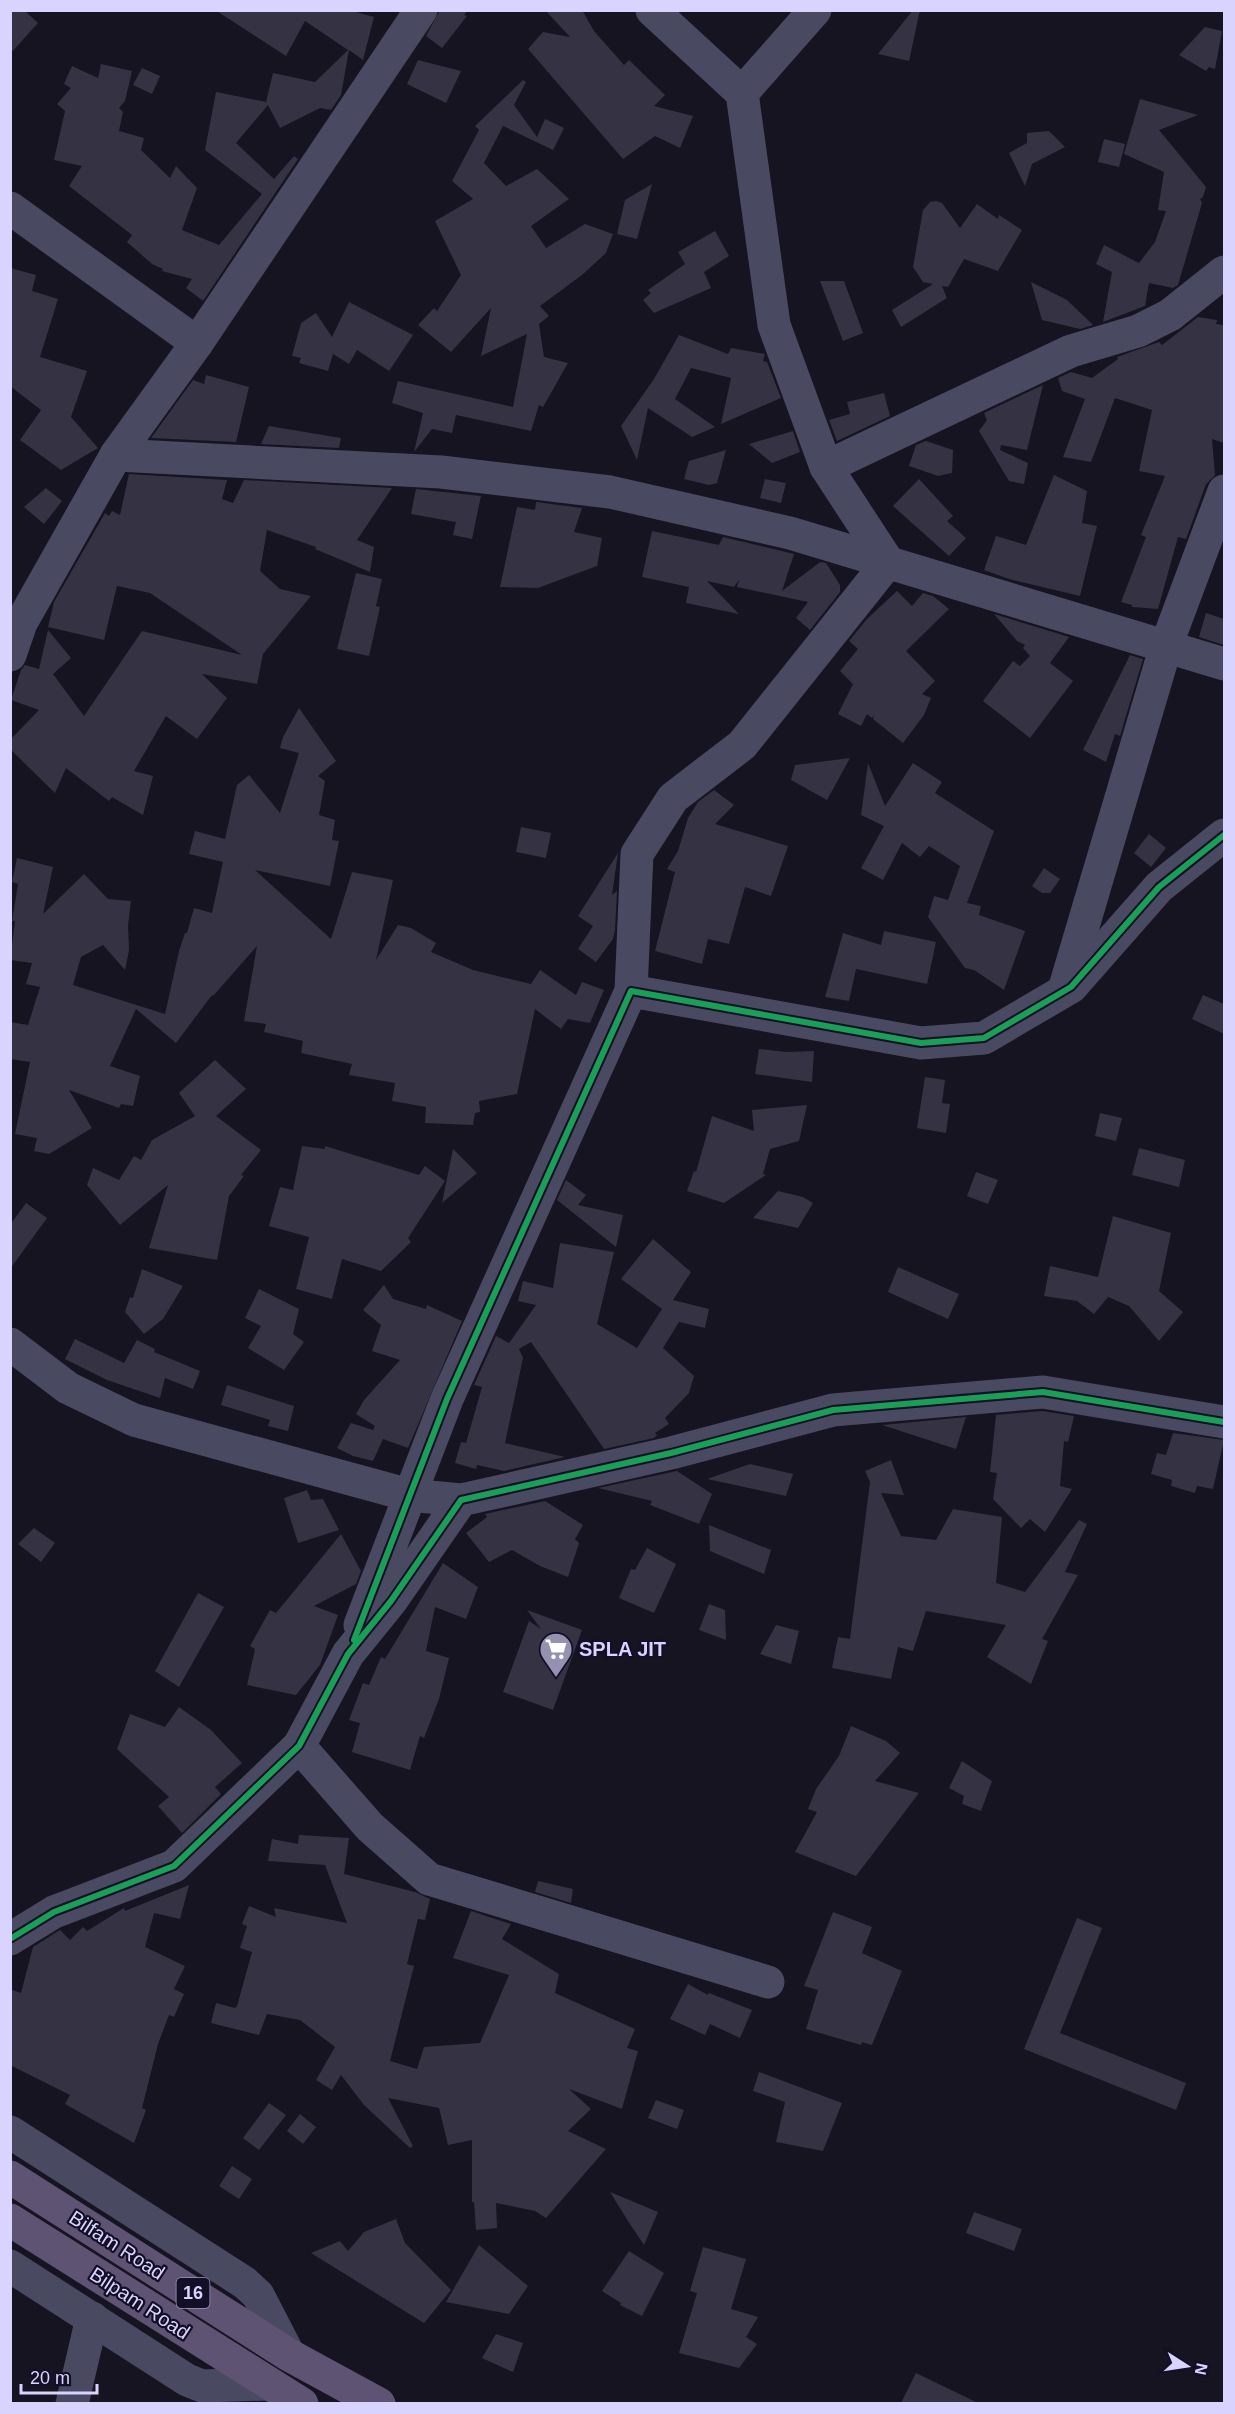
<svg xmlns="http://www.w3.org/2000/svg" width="1235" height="2414" font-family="Helvetica,sans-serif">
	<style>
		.building { fill: #343243 }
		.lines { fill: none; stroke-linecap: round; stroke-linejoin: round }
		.minor { stroke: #4a4962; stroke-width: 33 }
		.major { stroke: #5e5373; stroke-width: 33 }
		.cycleway-casing { stroke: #130f26; stroke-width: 10 }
		.cycleway { stroke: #1a9f57; stroke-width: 6 }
		.labels { text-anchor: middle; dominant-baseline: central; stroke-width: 4.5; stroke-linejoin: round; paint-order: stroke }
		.shield { fill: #130f26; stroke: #9e99be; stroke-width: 1.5 }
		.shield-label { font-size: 18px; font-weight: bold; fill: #d9d4ff }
		.poi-label { font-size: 20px; font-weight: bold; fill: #d9d4ff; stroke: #130f26; text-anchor: start }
		.street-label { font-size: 20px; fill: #d9d4ff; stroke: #130f26 }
	</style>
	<rect width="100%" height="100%" fill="#161421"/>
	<g class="building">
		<polygon points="10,10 24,10 38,23 10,54"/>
		<polygon points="215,10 348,10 374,17 363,60 349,50 341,95 331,110 320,108 280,128 268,105 236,143 274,179 294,156 298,159 203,301 186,288 192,279 162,271 163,269 152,264 127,242 132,235 69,186 82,166 54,160 65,111 57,104 71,88 64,84 72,66 98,78 101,64 132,71 125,101 119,108 123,112 119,131 144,138 141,150 170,178 176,166 197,188 182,230 219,245 262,194 205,150 216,92 266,102 273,73 315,82 348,50 305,21 286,56"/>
		<polygon points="440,10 468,10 464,15 467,16 442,48 426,36"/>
		<polygon points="545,10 582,10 594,31 624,65 629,60 665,95 654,106 693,116 680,148 655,136 623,159 528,49 543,32 570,37"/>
		<polygon points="913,10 920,10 909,61 878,54"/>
		<polygon points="1205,27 1222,31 1215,69 1209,67 1206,71 1179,55"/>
		<polygon points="418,60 461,71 446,103 407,84"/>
		<polygon points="142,68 160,76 152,94 133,85"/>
		<polygon points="523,80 526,82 514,105 537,137 545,119 564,128 553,150 503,126 484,163 506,186 537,169 569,199 531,226 546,248 585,224 613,234 606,253 582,275 540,306 549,316 539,324 544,357 568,363 543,407 539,405 531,431 456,415 452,433 432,429 414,452 423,413 392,403 398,381 513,407 527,334 481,356 491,308 451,352 418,325 434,308 437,311 461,275 435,221 473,199 452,181 479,130 475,126"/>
		<polygon points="1140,99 1198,115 1159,130 1206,187 1203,197 1200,199 1202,203 1178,285 1173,288 1149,283 1145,306 1103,322 1112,272 1096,264 1104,245 1139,263 1155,242 1166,211 1158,210 1164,172 1124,154"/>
		<polygon points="1049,131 1065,147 1032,164 1025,186 1009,153 1027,143 1027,133"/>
		<polygon points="1104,139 1125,144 1119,167 1098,162"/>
		<polygon points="652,184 637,239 617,234 625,200"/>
		<polygon points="936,201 942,203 960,228 977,204 998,219 999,215 1022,230 998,271 964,259 948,287 942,286 947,298 901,327 892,310 933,284 923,282 913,267 923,210 930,202"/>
		<polygon points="715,231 729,256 704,272 711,288 654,313 643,300 651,293 648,290 685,264 678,252"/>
		<polygon points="10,268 36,275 32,291 58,299 40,357 87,371 71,417 98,448 61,470 20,440 41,410 10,386"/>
		<polygon points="820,281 844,281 863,333 843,341"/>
		<polygon points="1031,282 1067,300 1093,325 1080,329 1042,320"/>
		<polygon points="349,302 413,335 389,371 357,350 349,364 333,354 328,371 299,363 301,358 292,356 301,323 316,313 332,337"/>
		<polygon points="1198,317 1217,320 1216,324 1224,325 1224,443 1212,439 1215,475 1206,484 1186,539 1178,537 1158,609 1132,607 1132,605 1121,602 1146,537 1141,535 1165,476 1139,471 1152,410 1115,398 1091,462 1063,457 1085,399 1062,391 1058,378 1071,372 1092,378 1118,359 1117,357 1159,342 1162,345"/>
		<polygon points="679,335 728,354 731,348 765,354 763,361 767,362 781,398 721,424 731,378 691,368 675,399 715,427 692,437 648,408 637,460 621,426 654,379"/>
		<polygon points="206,375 249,387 236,442 151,438 193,380 204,384"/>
		<polygon points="1043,385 1027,450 1001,445 1000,450 1028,463 1024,484 1009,481 979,431 987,420 984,413"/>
		<polygon points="884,393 890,416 837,441 829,420 850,414 847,402"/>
		<polygon points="269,426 341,438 339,448 261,444"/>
		<polygon points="793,431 800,452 772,463 749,444"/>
		<polygon points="926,441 953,450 952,473 938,476 909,466 916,445"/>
		<polygon points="726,450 717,483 709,485 684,479 689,461"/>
		<polygon points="129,474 227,480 222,499 233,503 244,480 392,488 357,540 374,547 370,572 315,549 316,547 267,530 260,571 280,589 311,596 263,654 257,684 202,674 227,698 197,739 166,716 134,771 153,776 143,815 112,797 109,801 66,768 55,793 10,749 10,740 39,710 11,700 21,670 25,665 39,669 48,630 71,658 53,674 84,716 142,631 242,655 150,593 117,586 104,640 48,627 54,602 105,513 109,516 112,511 120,515"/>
		<polygon points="1054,475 1087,491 1082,523 1097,526 1080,596 1009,579 984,570 996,536 1026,545"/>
		<polygon points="765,479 786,483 781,503 760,498"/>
		<polygon points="919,479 953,516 947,521 966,538 949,556 893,506"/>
		<polygon points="46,488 62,501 44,524 24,507"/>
		<polygon points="416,489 481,496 472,539 453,535 456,522 411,514"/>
		<polygon points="536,502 582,508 574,532 602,538 597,566 538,588 500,587 517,507 535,510"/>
		<polygon points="652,531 719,545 723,537 794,554 782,591 820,562 826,563 840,585 840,592 810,630 796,618 808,602 737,587 739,580 734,587 707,581 739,614 686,603 689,587 642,577"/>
		<polygon points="356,573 382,579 376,606 380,607 369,656 337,649"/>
		<polygon points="897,591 912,606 923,593 933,596 949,609 906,651 935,681 922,694 931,698 924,715 903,743 873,719 874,715 872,718 867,714 861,726 838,714 853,684 840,671 858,649 849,641 867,619"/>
		<polygon points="1206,613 1224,619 1224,645 1199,637"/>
		<polygon points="994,614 1069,637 1050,663 1073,681 1030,738 983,701 1013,661 1020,666 1030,656 1023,648 1025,645 1017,641"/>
		<polygon points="1130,655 1143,659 1120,736 1115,734 1106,762 1083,750"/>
		<polygon points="299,708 336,761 318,776 325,781 319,815 335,820 332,840 339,841 330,886 255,870 331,939 352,872 393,880 376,960 398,925 411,928 436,943 431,952 473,970 531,984 540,970 576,995 582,982 604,990 590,1023 568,1019 561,1029 535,1009 517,1094 479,1101 480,1112 475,1113 473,1125 425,1123 426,1107 392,1101 395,1083 349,1075 352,1064 301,1053 303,1041 264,1032 266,1024 244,1021 257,946 213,996 212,995 176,1043 136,1009 110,1066 140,1076 133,1106 121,1104 119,1108 69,1090 92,1128 49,1154 34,1151 37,1138 15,1134 30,1062 10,1059 10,1022 28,1025 40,987 26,984 32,963 10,960 15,921 12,921 18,884 12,882 17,858 53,867 43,914 84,874 108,899 131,901 128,925 129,950 125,970 103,945 81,957 73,985 165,1014 179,951 185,933 187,933 194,908 212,913 223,862 189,854 195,831 225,839 237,785 249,775 280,813 299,753 280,748 283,737"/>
		<polygon points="850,758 827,800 791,780 795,765"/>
		<polygon points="868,763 885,806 913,763 942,782 935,793 994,831 967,903 981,906 979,915 1025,931 1004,990 974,970 965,968 928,917 934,896 948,900 960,866 929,846 920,857 902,843 883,880 861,868 884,826 861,815"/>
		<polygon points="714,790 734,805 715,824 788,846 771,896 745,887 729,944 708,939 702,964 655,951 675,872 667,869 678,851 688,818 698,802"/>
		<polygon points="521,827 551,833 546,858 516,852"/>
		<polygon points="1149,834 1166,848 1151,867 1134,853"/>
		<polygon points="618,853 612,895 617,891 615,930 613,939 596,962 578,949 593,926 578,916"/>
		<polygon points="1044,868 1060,879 1050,893 1042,893 1032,886"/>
		<polygon points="884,931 936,942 927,984 856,969 849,1001 825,997 843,933 881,945"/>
		<polygon points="1203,995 1224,1004 1224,1034 1192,1019"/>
		<polygon points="759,1049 786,1052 814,1051 812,1082 755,1074"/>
		<polygon points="215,1060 246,1089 216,1116 261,1150 241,1175 244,1176 229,1196 217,1260 149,1248 168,1185 120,1225 87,1185 93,1168 119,1180 134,1156 141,1160 152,1140 195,1116 179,1093"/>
		<polygon points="925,1077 945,1080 942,1103 950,1104 946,1133 917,1128"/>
		<polygon points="807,1105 799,1141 770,1149 763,1174 766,1175 724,1203 687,1191 694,1171 696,1172 712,1116 754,1131 752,1110"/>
		<polygon points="1100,1113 1122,1118 1116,1141 1095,1136"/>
		<polygon points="302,1146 325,1149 325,1146 419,1175 425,1166 445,1181 408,1238 411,1242 381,1271 342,1259 332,1299 296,1289 309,1237 269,1226 280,1187 293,1190"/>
		<polygon points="1139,1148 1185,1160 1179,1187 1132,1175"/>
		<polygon points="453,1149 477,1173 442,1203"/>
		<polygon points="976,1172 998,1180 988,1204 967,1196"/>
		<polygon points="566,1180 586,1195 578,1205 623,1215 616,1247 557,1200"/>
		<polygon points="778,1191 803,1197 813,1203 798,1228 753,1218"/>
		<polygon points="26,1203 47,1218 10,1269 10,1225"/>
		<polygon points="1113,1216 1171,1233 1159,1291 1183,1312 1159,1341 1129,1306 1108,1297 1094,1314 1077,1301 1044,1296 1050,1266 1098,1277"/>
		<polygon points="653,1239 691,1272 673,1300 709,1309 705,1328 679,1322 663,1348 694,1376 689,1393 665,1418 669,1424 655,1433 657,1435 654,1438 604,1449 531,1342 519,1349 523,1358 505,1443 565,1457 504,1471 477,1465 476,1469 455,1463 461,1442 466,1443 482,1387 474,1385 496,1336 509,1343 536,1305 518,1301 523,1281 553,1288 560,1243 614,1252 597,1324 637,1348 662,1309 621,1279"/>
		<polygon points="898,1267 959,1294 948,1319 888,1292"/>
		<polygon points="142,1269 183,1286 163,1319 144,1334 125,1312 130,1297 133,1298"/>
		<polygon points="384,1285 393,1299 426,1309 427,1305 462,1321 408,1448 383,1439 373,1461 353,1456 337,1448 351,1423 373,1430 375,1426 356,1414 364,1400 400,1360 372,1351 381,1325 363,1310"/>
		<polygon points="259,1289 299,1309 293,1334 304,1342 284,1370 248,1348 261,1326 245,1318"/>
		<polygon points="75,1339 124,1363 137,1340 155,1349 154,1352 200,1371 193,1389 165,1378 160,1398 107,1380 65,1359"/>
		<polygon points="227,1385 294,1406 288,1431 268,1426 270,1420 221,1405"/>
		<polygon points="1042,1411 1074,1416 1068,1442 1064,1441 1060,1486 1072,1489 1045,1532 1030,1519 1021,1528 993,1499 997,1473 990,1472 996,1415"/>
		<polygon points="966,1417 956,1449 882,1425"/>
		<polygon points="1173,1433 1224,1440 1213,1489 1197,1486 1195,1493 1171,1486 1172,1480 1151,1474 1157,1453 1166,1455"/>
		<polygon points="891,1460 904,1495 881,1493 901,1536 936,1540 953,1509 1002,1517 996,1583 1025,1592 1079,1520 1087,1524 1065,1572 1078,1575 1042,1639 1048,1641 1031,1684 987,1657 1006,1625 926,1611 913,1651 898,1647 891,1679 832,1668 838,1637 850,1639 870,1482 865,1471"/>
		<polygon points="750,1464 793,1474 786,1496 707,1479"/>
		<polygon points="677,1471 712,1494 699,1524 650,1505 652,1501 598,1488"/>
		<polygon points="307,1490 311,1500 323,1499 339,1530 298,1543 284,1498"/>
		<polygon points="545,1501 583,1525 575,1539 579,1543 568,1577 540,1566 512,1550 489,1562 466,1533 487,1517 485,1514"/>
		<polygon points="709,1525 771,1550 764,1574 710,1551"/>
		<polygon points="34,1528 55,1543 41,1562 18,1544"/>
		<polygon points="341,1534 361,1571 356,1584 314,1606 338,1615 320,1665 296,1695 247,1685 255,1649 250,1646 270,1610 276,1613"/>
		<polygon points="647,1548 676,1564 654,1613 619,1598 631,1569 635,1570"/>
		<polygon points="443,1563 478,1587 466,1619 435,1607 426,1651 449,1658 439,1699 424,1738 420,1736 410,1770 352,1752 360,1723 349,1720 363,1683 369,1685 381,1657 385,1659"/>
		<polygon points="198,1593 224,1607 179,1687 155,1671"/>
		<polygon points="709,1604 725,1610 726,1640 699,1630"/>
		<polygon points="527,1610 582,1630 553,1710 503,1692 529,1621 541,1629"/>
		<polygon points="776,1625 799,1631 791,1664 760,1654"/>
		<polygon points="179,1707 211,1730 242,1763 215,1787 221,1794 182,1833 158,1806 169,1797 117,1749 130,1714 165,1727"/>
		<polygon points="851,1726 886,1741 900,1753 875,1781 919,1793 856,1876 795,1852 817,1812 808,1809 816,1789 839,1756"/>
		<polygon points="962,1761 992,1781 981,1811 962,1804 964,1796 949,1788"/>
		<polygon points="299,1835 349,1838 344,1874 415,1892 430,1899 425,1920 418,1919 407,1964 414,1966 390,2061 417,2069 424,2047 480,2043 509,1975 453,1958 471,1911 511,1924 502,1939 559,1974 555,1993 635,2029 627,2048 638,2051 622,2109 569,2089 591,2109 568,2131 606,2149 546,2218 535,2211 496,2203 497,2228 476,2230 474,2202 472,2202 472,2140 448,2145 439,2108 388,2098 413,2146 410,2148 364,2105 341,2075 332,2090 316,2080 335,2047 300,2020 267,2014 259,2035 211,2023 216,2003 235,2008 237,2006 252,1952 240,1948 247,1926 242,1924 249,1906 276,1917 274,1908 347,1923 325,1865 268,1861 272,1839 298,1844"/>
		<polygon points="538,1881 573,1889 571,1903 535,1892"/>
		<polygon points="189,1885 180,1919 154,1913 145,1947 185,1966 174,1989 184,1994 174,2017 169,2015 158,2044 142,2108 146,2110 134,2143 65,2104 70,2095 10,2065 10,1989 21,1993 33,1947 60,1930 70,1940 83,1927 87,1931 124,1908 125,1911"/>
		<polygon points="833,1912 872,1927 862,1953 902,1971 872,2045 862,2042 861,2045 806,2029 818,1990 804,1986"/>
		<polygon points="1077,1918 1102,1928 1060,2033 1186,2083 1176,2110 1024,2049"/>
		<polygon points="688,1984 708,1995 709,1993 752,2010 740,2038 710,2024 705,2035 670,2019"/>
		<polygon points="759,2072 842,2103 823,2151 776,2142 785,2102 753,2091"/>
		<polygon points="656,2100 684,2110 677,2129 648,2118"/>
		<polygon points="269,2103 286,2115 259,2150 243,2138"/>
		<polygon points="300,2114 316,2127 303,2144 287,2131"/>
		<polygon points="232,2166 252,2179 239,2199 219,2186"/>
		<polygon points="610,2192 658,2212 644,2245 628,2221"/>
		<polygon points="974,2212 1022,2229 1014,2251 966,2233"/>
		<polygon points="396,2219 405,2243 451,2290 424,2323 311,2253 340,2241 348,2251 364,2232"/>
		<polygon points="479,2245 528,2286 509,2314 446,2302"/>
		<polygon points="703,2247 746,2259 731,2309 758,2317 746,2337 757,2344 739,2368 679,2353 697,2293 690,2291"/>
		<polygon points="629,2251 664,2273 642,2316 620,2305 621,2303 602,2291"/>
		<polygon points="496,2334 523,2343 513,2372 482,2358"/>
		<polygon points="916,2373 978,2403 901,2403"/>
	</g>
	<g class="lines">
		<g class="minor">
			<polyline points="742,93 815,10"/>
			<polyline points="10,208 197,343"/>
			<polyline points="116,455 441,472 610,492 790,533 1224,664"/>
			<polyline points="826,467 1071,351 1138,331 1170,315 1224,272"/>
			<polyline points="10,655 21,623 116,455 197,343 421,10"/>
			<polyline points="1065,987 1166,646 1224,491"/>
			<polyline points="631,991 637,854 673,798 742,745 888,562 826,467 774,325 742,93 652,10"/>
			<polyline points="10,1344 68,1388 134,1420 409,1495 461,1500"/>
			<polyline points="360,1625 447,1399 631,991 921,1043 984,1038 1071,987 1159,887 1224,835"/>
			<polyline points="299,1746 370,1827 429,1879 768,1982"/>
			<polyline points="10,1939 54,1912 174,1866 299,1746 348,1654 391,1601 461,1500 671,1453 833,1410 1043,1392 1224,1422"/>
			<polyline points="10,2132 245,2283 258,2295 289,2355"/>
			<polyline points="10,2266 187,2380 202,2386 268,2384"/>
			<polyline points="72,2404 92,2318"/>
		</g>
		<g class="major">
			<polyline points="10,2177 289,2355 379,2404"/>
			<polyline points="10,2220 302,2404"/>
		</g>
		<defs>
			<g id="cycleway">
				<polyline points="354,1640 447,1399 631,991 921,1043 984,1038 1071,987 1159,887 1224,835"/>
				<polyline points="10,1939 54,1912 174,1866 299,1746 348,1654 391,1601 461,1500 671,1453 833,1410 1043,1392 1224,1422"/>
			</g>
		</defs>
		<use href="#cycleway" class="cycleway-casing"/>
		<use href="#cycleway" class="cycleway"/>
	</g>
	<defs>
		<symbol id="supermarket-pin" viewBox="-11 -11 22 30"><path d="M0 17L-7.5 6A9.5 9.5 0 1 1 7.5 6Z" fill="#9591b1" stroke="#130f26"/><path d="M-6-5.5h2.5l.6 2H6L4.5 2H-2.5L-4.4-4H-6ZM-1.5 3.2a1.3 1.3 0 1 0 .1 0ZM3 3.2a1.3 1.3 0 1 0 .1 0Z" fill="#fff"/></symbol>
	</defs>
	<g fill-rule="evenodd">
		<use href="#supermarket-pin" x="537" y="1630" width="38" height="52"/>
	</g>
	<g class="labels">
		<rect class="shield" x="176.5" y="2278" width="33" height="30" rx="4.5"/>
		<g class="shield-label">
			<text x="193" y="2293">16</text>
		</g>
		<g class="poi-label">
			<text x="579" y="1649">SPLA JIT</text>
		</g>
		<g class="street-label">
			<text transform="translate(117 2245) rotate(33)">Bilfam Road</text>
			<text transform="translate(140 2303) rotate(33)">Bilpam Road</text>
		</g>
	</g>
	<rect width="1235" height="2414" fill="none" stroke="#d9d4ff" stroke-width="24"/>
	<g transform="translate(1187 2366) rotate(102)" stroke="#130f26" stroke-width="4.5" paint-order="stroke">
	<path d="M0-4.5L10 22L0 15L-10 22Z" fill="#d9d4ff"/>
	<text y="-9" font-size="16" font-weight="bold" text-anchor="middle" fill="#d9d4ff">N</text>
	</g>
	<path d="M21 2384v9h76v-9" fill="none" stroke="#d9d4ff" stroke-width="3"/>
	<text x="30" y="2384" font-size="18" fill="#d9d4ff" stroke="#130f26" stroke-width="4.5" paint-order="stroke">20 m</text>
</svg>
